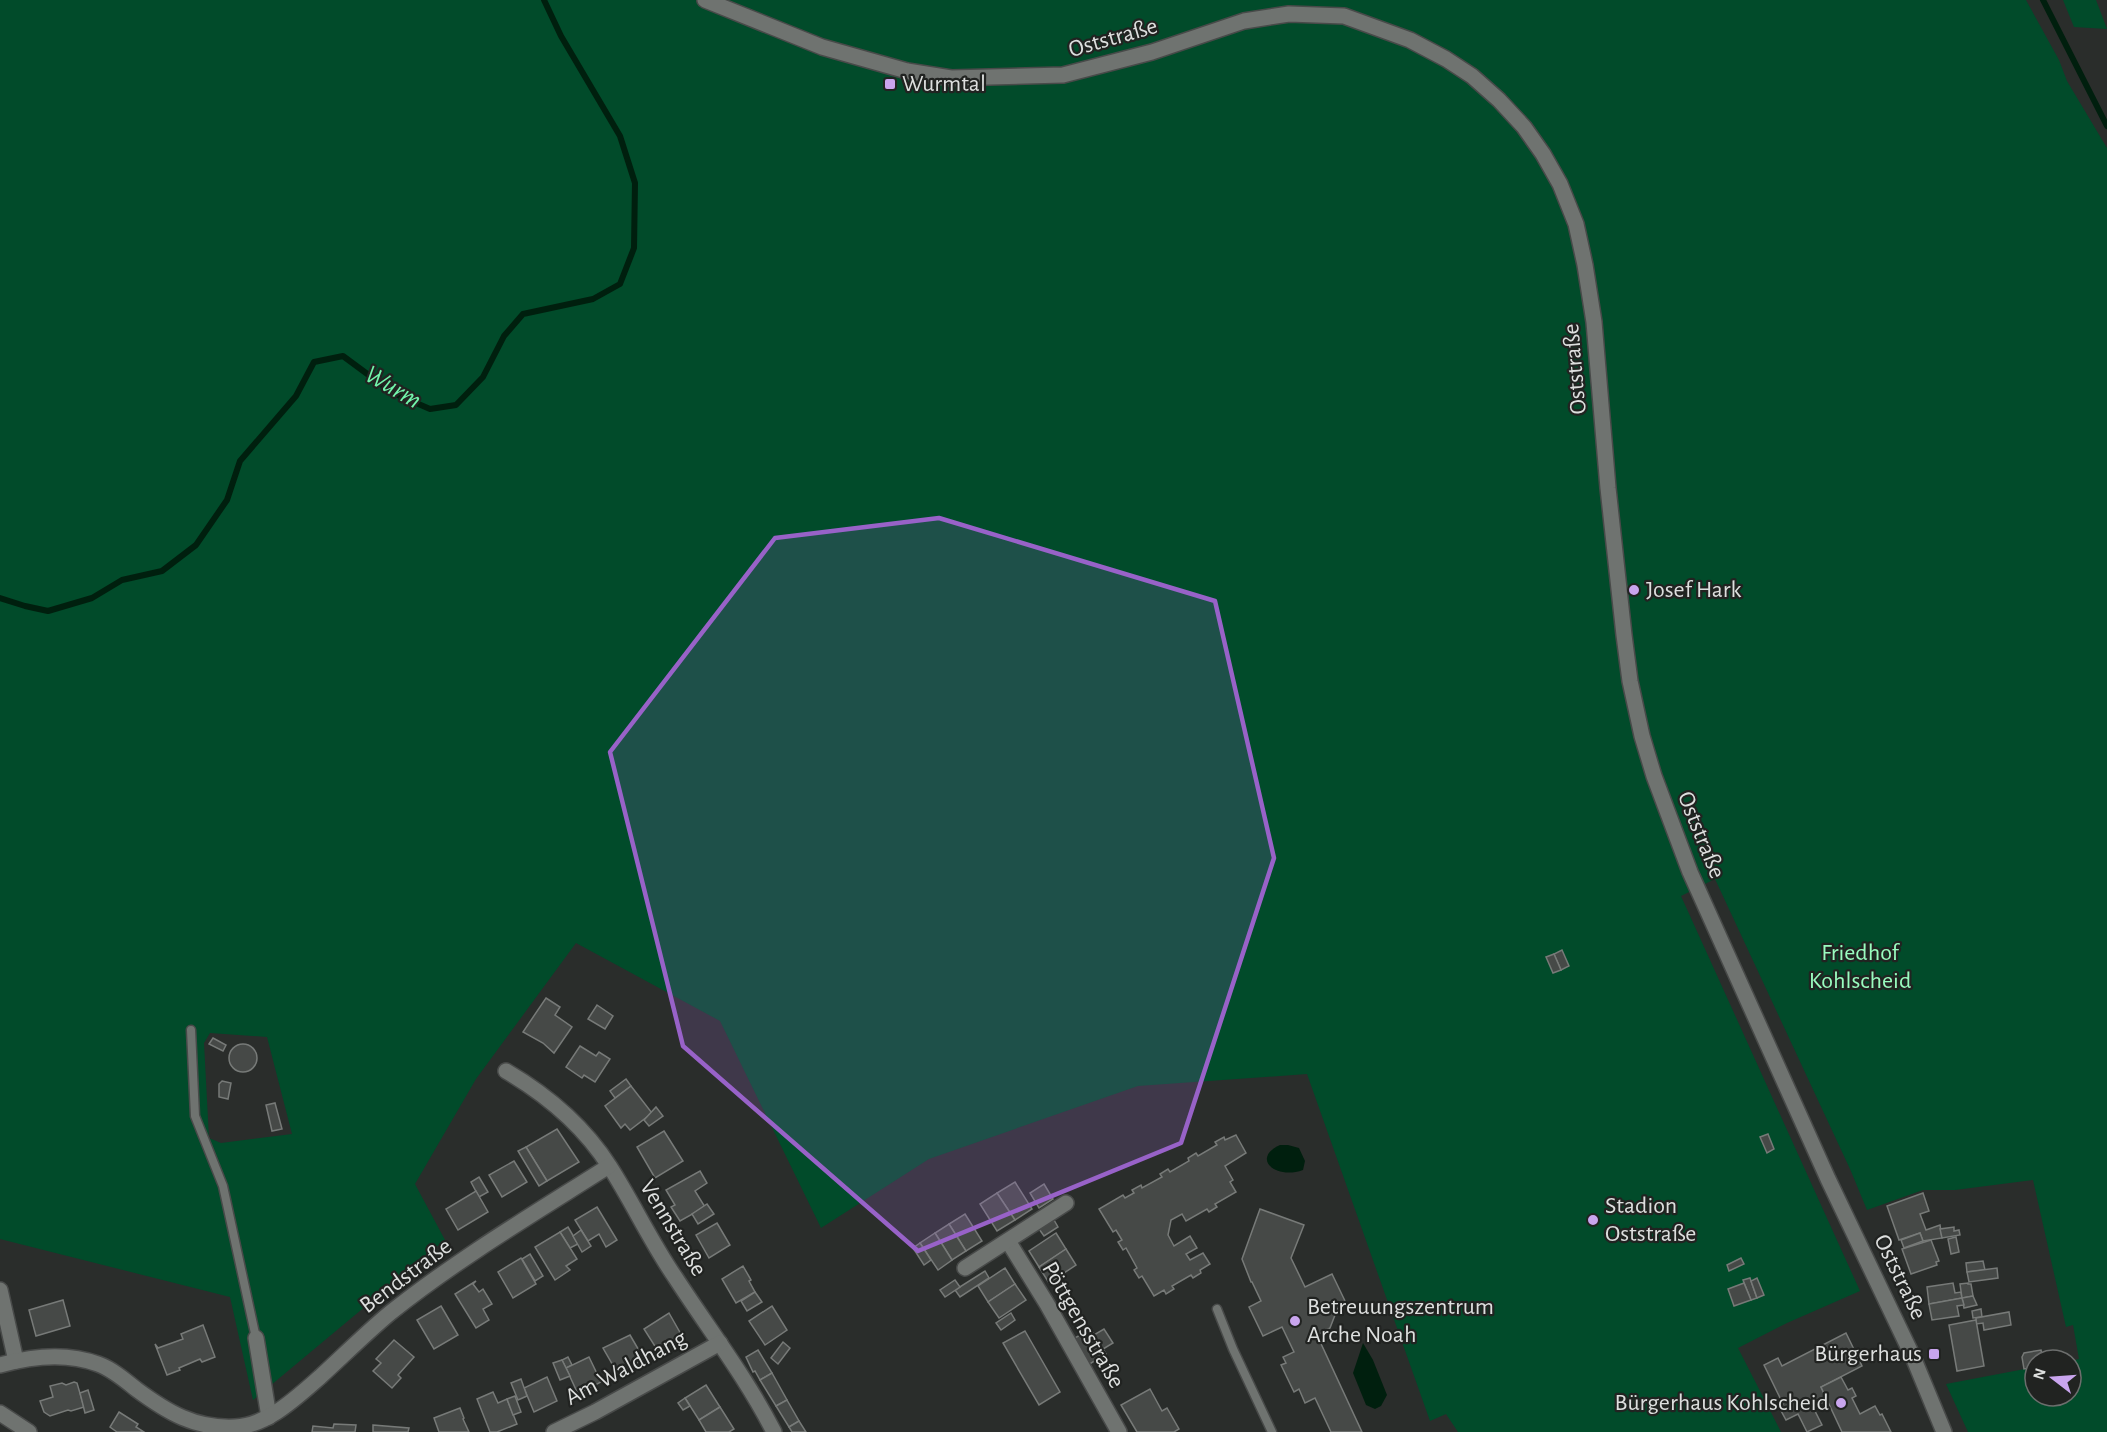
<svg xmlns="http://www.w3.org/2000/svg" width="2107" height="1432" font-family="'Alegreya Sans',sans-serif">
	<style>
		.green { fill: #014b2a; fill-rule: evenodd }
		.water { fill: #001f0e }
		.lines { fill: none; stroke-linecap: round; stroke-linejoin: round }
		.stream { stroke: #001f0e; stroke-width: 6 }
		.building { fill: #464947; stroke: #777a78; stroke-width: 1.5 }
		.service-casing { stroke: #484a49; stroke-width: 11 }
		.minor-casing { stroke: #484a49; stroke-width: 18 }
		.tertiary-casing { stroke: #484a49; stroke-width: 18 }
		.service { stroke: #6f7370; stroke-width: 8 }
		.minor { stroke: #6f7370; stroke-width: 15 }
		.tertiary { stroke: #6f7370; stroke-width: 15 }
		.marked { fill: #9862c8; fill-opacity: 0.2; stroke: #9862c8; stroke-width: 4.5; stroke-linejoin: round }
		.poi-dot { fill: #c9a5ee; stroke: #212321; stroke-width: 2 }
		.labels { text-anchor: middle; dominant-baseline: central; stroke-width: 4.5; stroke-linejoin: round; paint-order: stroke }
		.street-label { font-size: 24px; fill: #dddfde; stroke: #212321 }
		.poi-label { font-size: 24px; fill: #dddfde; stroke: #212321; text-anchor: start }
		.park-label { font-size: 24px; fill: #99fcbf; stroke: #212321 }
		.water-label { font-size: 26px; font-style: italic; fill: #72f5ab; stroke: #212321 }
	</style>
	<rect width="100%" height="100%" fill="#2a2d2b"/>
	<g class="green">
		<path d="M0,0H2026L2059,60L2067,81L2107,148V1432H1968L1946,1384L2035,1367V1396H2071V1361L2079,1359L2073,1325L2066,1327L2033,1180L1955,1190H1923L1867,1210L1850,1169L1715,879L1681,896L1860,1291L1787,1323L1738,1348L1781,1432H1458L1446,1414L1430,1421L1307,1074L1138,1086L929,1159L821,1228L720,1021L576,943L476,1079L415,1184L445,1240L253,1400L230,1297L0,1239ZM210,1033L267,1037L292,1134L221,1143L209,1138L204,1043Z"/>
		<polygon points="2063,0 2096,0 2107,29 2074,27"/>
	</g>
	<g class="water">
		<path d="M1280,1145H1288L1299,1148L1305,1161L1303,1170C1275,1180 1251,1158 1280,1145Z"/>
		<polygon points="1363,1343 1373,1360 1387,1395 1381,1406 1375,1409 1366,1405 1353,1373"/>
	</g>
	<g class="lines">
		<g class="stream">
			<polyline points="2043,0 2107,126"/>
			<polyline points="0,598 25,606 48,611 92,598 122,580 162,571 196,545 227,500 240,461 296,396 314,362 343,356 393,393 430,409 456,405 483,377 504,336 523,314 593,299 620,284 634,248 635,183 620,136 561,36 544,0"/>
		</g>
	</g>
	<g class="building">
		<polygon points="1562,950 1569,966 1561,970 1554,954"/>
		<polygon points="1554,954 1561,970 1553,973 1546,957"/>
		<polygon points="546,998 560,1007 555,1015 572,1027 554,1053 543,1043 523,1032"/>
		<polygon points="597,1005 613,1016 605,1029 588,1019"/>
		<polygon points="213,1038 226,1045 223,1051 209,1044"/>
		<circle cx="243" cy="1058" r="14"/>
		<polygon points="580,1046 596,1056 599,1052 610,1059 595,1082 584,1075 582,1078 566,1067"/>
		<polygon points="626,1079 631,1086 615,1098 610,1091"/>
		<polygon points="222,1081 231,1083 228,1099 219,1097 219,1084"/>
		<polygon points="631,1086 652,1113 630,1130 625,1124 621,1128 605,1106"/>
		<polygon points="275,1103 282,1129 272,1131 266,1105"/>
		<polygon points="656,1107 663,1116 649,1126 644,1120"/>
		<polygon points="557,1129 579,1162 547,1181 526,1147"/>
		<polygon points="664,1131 683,1161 655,1178 637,1147"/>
		<polygon points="1768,1134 1774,1149 1767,1153 1760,1137"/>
		<polygon points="1236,1135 1246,1153 1225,1166 1233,1180 1230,1182 1236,1192 1215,1204 1217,1207 1209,1212 1207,1209 1186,1221 1182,1214 1171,1220 1168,1235 1174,1246 1190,1236 1197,1248 1186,1254 1190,1260 1203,1253 1210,1264 1200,1270 1201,1273 1193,1278 1191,1275 1172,1286 1174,1289 1166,1294 1164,1290 1154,1296 1142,1276 1139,1278 1134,1270 1137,1268 1126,1248 1123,1250 1118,1242 1122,1240 1116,1230 1113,1232 1099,1209 1123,1195 1125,1198 1134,1193 1132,1190 1141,1185 1142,1188 1162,1177 1160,1174 1168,1169 1170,1172 1189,1161 1188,1158 1196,1153 1198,1156 1217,1145 1215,1142 1224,1137 1225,1140"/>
		<polygon points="526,1147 547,1181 539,1186 518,1151"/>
		<polygon points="514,1161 527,1182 502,1197 489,1175"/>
		<polygon points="700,1171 707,1183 695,1191 705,1207 680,1221 671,1207 675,1205 666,1190"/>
		<polygon points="479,1177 488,1192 479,1197 471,1182"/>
		<polygon points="1015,1182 1032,1209 1015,1220 997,1193"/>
		<polygon points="1044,1184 1053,1199 1039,1208 1030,1193"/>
		<polygon points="476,1191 488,1212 458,1230 446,1209"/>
		<polygon points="997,1193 1015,1220 997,1231 980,1204"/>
		<polygon points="1923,1193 1929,1211 1920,1214 1926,1230 1940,1225 1942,1238 1923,1241 1920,1233 1899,1240 1887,1206"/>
		<polygon points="707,1204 714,1214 698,1224 692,1214"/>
		<polygon points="597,1207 617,1240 606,1247 599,1234 588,1241 575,1220"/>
		<polygon points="1260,1209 1304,1225 1291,1258 1305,1287 1332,1274 1347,1305 1333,1311 1335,1315 1330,1328 1317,1335 1362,1432 1331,1432 1315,1398 1305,1403 1299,1389 1294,1392 1281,1365 1286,1363 1283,1357 1294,1352 1282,1327 1263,1336 1249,1307 1261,1301 1252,1282 1251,1282 1242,1259"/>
		<polygon points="965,1214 982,1241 966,1251 949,1224"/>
		<polygon points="1054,1220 1058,1227 1044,1236 1039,1229"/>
		<polygon points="717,1223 730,1245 709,1258 696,1235"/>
		<polygon points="949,1224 966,1251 952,1260 935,1233"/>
		<polygon points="568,1227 578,1244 570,1248 560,1232"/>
		<polygon points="1954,1227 1954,1231 1959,1230 1960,1235 1942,1238 1940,1229"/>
		<polygon points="581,1230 591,1246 582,1252 573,1236"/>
		<polygon points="560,1232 577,1259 566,1266 570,1270 555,1280 535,1247"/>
		<polygon points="935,1233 952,1260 938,1270 920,1243"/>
		<polygon points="1056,1233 1066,1249 1039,1267 1029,1251"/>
		<polygon points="1920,1233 1923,1241 1904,1248 1901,1240"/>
		<polygon points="1956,1237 1959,1252 1951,1254 1948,1239"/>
		<polygon points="1931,1240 1939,1261 1936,1262 1937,1265 1911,1274 1902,1249"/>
		<polygon points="920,1243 931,1260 924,1265 913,1248"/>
		<polygon points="1066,1249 1076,1265 1049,1283 1039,1267"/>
		<polygon points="530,1254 543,1276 535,1281 522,1259"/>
		<polygon points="521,1258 536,1284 513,1298 498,1272"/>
		<polygon points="1741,1258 1744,1264 1729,1271 1727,1265"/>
		<polygon points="1983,1261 1985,1270 1967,1272 1966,1263"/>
		<polygon points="743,1266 751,1280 749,1281 755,1292 736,1303 722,1279"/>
		<polygon points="1005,1268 1015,1284 988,1302 978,1286"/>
		<polygon points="1997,1268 1998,1278 1969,1282 1967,1272"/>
		<polygon points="985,1271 989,1278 960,1297 955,1290"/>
		<polygon points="1750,1278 1757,1298 1751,1300 1743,1280"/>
		<polygon points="1757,1278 1764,1295 1757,1298 1751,1281"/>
		<polygon points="955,1280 960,1287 945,1297 940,1290"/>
		<polygon points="476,1281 473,1284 479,1292 483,1289 492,1304 483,1309 489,1320 476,1328 455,1294"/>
		<polygon points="1744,1283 1751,1300 1734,1306 1728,1289"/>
		<polygon points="1953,1283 1955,1293 1961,1292 1962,1298 1929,1304 1927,1287"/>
		<polygon points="1968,1283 1968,1284 1971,1284 1973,1296 1962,1298 1960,1284"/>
		<polygon points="1015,1284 1026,1300 999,1318 988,1302"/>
		<polygon points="755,1292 762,1302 747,1311 741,1301"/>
		<polygon points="1973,1296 1977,1305 1964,1308 1962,1298"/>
		<polygon points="1962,1298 1964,1305 1957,1306 1959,1316 1932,1320 1929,1304"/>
		<polygon points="63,1300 70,1326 36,1336 29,1310"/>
		<polygon points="441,1306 458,1335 434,1349 417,1320"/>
		<polygon points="772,1306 787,1330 765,1345 749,1321"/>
		<polygon points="1981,1309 1982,1317 1973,1318 1972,1311"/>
		<polygon points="2009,1312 2011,1325 1984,1330 1983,1323 1976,1324 1976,1318"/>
		<polygon points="669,1313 682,1336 658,1351 644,1329"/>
		<polygon points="1011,1313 1015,1320 1001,1330 996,1323"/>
		<polygon points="1976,1320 1984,1366 1957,1371 1949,1325"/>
		<polygon points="203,1325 215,1357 202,1362 200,1359 179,1368 180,1370 167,1375 155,1344 158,1348 183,1339 181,1334"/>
		<polygon points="1091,1329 1094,1335 1104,1329 1113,1343 1103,1349 1106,1354 1088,1365 1073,1339"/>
		<polygon points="1025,1331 1060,1392 1039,1405 1003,1343"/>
		<polygon points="1846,1333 1862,1366 1821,1387 1828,1400 1813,1407 1822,1425 1807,1432 1798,1414 1786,1420 1779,1407 1783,1404 1764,1365 1778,1358 1782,1366"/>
		<polygon points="630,1335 644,1359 618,1374 603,1348"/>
		<polygon points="394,1340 414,1357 398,1375 401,1378 392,1388 373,1371 381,1363 376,1359"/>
		<polygon points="783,1342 790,1348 778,1364 771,1358"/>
		<polygon points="758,1350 772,1373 760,1380 755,1371 753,1372 746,1357"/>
		<polygon points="2041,1350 2043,1360 2035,1360 2035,1367 2024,1369 2022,1357 2024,1353"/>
		<polygon points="568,1357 572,1365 566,1368 562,1360"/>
		<polygon points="589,1357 601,1382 578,1394 566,1368"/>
		<polygon points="562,1360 570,1376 560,1380 553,1363"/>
		<polygon points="772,1373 787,1400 776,1406 760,1380"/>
		<polygon points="547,1377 557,1401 534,1412 524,1388"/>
		<polygon points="1841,1377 1848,1390 1852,1388 1856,1396 1852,1398 1860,1414 1875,1406 1880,1415 1882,1414 1891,1432 1842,1432 1821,1387"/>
		<polygon points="521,1379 527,1396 518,1400 511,1383"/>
		<polygon points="74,1382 77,1383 84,1407 71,1411 68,1410 50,1416 44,1412 40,1401 53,1397 50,1386 62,1383 66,1385"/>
		<polygon points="706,1385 720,1407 699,1420 685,1398"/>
		<polygon points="1150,1389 1162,1411 1167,1408 1179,1429 1174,1432 1137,1432 1121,1405"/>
		<polygon points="88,1390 94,1410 85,1413 80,1393"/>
		<polygon points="493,1392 498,1403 507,1399 517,1424 497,1432 490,1432 477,1399"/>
		<polygon points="515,1396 521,1412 513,1415 507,1399"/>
		<polygon points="685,1398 690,1406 683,1410 678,1403"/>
		<polygon points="787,1400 799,1421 789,1427 776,1406"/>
		<polygon points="720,1407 734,1429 729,1432 706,1432 699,1420"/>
		<polygon points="460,1408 464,1418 463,1419 469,1432 439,1432 434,1418"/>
		<polygon points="119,1412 138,1424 136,1427 144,1432 117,1432 110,1427"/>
		<polygon points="799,1421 806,1432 792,1432 789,1427"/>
		<polygon points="334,1424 356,1425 355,1432 312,1432 313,1426 333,1428"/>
		<polygon points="373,1425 409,1428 408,1432 373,1432"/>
	</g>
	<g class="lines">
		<defs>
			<g id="service">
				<polyline points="191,1030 195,1116 223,1186 256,1338"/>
				<polyline points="1217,1309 1233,1349 1272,1432"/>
			</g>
			<g id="minor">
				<path d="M506,1071C547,1095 584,1126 610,1167C633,1203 651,1242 675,1277C708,1328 746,1377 774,1432"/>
				<polyline points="1008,1241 1047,1304 1119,1432"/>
				<polyline points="965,1268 1066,1203"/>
				<polyline points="0,1290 16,1361"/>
				<polyline points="256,1338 269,1417"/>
				<path d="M0,1365C32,1356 66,1352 98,1364C112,1369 125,1380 136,1389C167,1412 195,1429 235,1427C267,1426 297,1397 320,1377C343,1356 366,1333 390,1313C459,1258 535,1213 609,1166"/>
				<polyline points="0,1413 29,1432"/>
				<polyline points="554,1432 595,1412 720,1343"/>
			</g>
			<polyline id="tertiary" points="705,0 822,47 907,71 951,78 1063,75 1152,52 1244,21 1289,14 1344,16 1410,40 1446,59 1472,76 1499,100 1524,127 1543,154 1560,184 1576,224 1585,265 1594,322 1608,488 1624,635 1630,681 1642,736 1654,776 1690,872 1828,1179 1913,1357 1944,1432"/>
		</defs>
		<use href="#service" class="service-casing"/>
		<use href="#minor" class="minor-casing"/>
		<use href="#tertiary" class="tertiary-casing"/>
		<use href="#service" class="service"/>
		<use href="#minor" class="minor"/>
		<use href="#tertiary" class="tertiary"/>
	</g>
	<path class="marked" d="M939,518L1215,601L1274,858L1181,1143L918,1251L683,1046L610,752L775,538Z"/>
	<g class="poi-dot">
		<rect x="884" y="78" width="12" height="12" rx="3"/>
		<circle cx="1634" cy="590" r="6"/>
		<circle cx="1593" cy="1220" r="6"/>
		<circle cx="1295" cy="1321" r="6"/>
		<rect x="1928" y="1348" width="12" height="12" rx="3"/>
		<circle cx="1841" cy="1403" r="6"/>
	</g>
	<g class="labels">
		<g class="street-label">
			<text transform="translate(1113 38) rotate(-16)">Oststraße</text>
			<text transform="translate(1575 369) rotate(-95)">Oststraße</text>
			<text transform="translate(1701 835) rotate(68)">Oststraße</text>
			<text transform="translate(673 1228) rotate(59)">Vennstraße</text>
			<text transform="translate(406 1276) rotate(-37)">Bendstraße</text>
			<text transform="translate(1900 1277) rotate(64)">Oststraße</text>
			<text transform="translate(1083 1325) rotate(60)">Pöttgensstraße</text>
			<text transform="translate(626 1368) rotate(-28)">Am Waldhang</text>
		</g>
		<g class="poi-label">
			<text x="902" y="84">Wurmtal</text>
			<text x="1646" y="590">Josef Hark</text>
			<text x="1605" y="1206">Stadion<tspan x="1605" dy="28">Oststraße</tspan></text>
			<text x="1307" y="1307">Betreuungszentrum<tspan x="1307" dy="28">Arche Noah</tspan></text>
			<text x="1922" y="1354" text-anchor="end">Bürgerhaus</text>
			<text x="1829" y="1403" text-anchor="end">Bürgerhaus Kohlscheid</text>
		</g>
		<g class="park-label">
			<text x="1860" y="953">Friedhof<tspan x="1860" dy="28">Kohlscheid</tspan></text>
		</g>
		<g class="water-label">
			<text transform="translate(393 387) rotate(30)">Wurm</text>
		</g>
	</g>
	<g transform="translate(2053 1378) rotate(287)"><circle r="28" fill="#212321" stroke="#6c6e6d" stroke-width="1.5"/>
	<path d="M0-4.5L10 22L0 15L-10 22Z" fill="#c9a5ee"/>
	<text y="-9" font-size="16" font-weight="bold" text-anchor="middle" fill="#dddfde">N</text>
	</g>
</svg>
